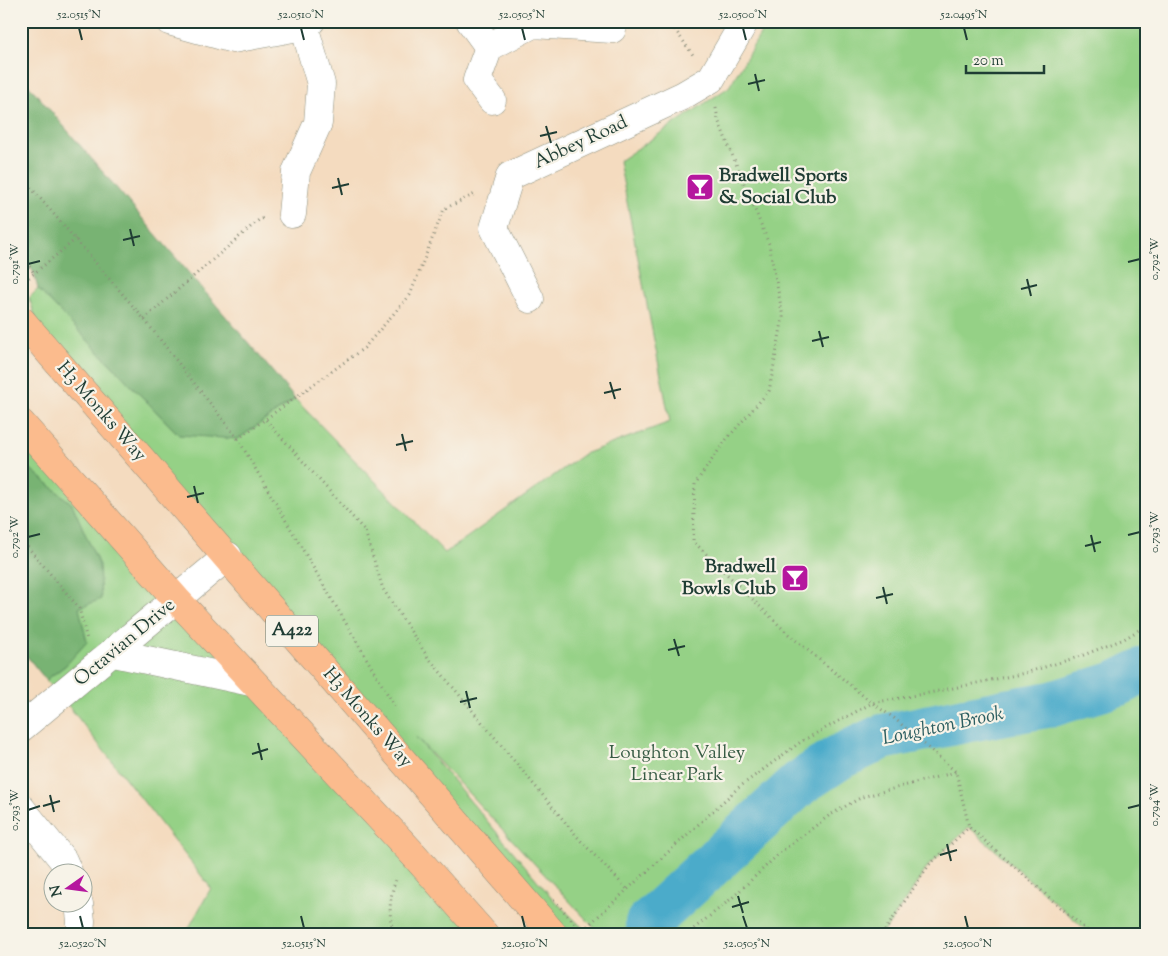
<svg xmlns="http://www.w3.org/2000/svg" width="1168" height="956" font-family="'Sorts Mill Goudy',serif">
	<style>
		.green { fill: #95d186; stroke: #5a875d }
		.forest { fill: #78b373; stroke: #4c7854 }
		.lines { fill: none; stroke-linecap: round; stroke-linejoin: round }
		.river { stroke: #4babca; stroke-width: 46 }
		.minor-casing { stroke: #8a8c7a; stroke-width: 29 }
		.major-casing { stroke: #8a8c7a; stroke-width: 29 }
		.path { stroke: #8a8c7a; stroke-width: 3; stroke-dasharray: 1 4; stroke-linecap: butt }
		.minor { stroke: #fff; stroke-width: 28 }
		.major { stroke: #fbbb8d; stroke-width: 28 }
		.path-bridge { stroke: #8a8c7a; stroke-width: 3; stroke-dasharray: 1 4; stroke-linecap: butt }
		.ticks { fill: none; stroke: #1f3d34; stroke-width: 2 }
		.labels { text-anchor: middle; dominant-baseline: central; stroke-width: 4.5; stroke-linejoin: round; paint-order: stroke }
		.shield { fill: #f7f3e8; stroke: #60746a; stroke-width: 1 }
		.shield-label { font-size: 18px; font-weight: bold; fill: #1f3d34 }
		.street-label { font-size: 19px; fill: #1f3d34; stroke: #f7f3e8 }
		.poi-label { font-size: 19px; font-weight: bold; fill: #1f3d34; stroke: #f7f3e8; text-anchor: start }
		.park-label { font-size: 19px; fill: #375b44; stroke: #f7f3e8 }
		.water-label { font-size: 20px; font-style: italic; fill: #2c5e61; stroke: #f7f3e8 }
		.neatline { fill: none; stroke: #1f3d34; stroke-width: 2 }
		.ticks-label { font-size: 12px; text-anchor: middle; fill: #1f3d34 }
	</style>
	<rect width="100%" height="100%" fill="#f7f3e8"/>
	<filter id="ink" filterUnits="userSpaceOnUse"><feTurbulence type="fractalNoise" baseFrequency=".02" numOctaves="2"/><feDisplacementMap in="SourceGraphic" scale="10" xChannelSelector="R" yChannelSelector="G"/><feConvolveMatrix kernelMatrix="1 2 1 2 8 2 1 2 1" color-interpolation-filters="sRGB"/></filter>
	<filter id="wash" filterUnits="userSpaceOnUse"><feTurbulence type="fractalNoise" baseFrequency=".0096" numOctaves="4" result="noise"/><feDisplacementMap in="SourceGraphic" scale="20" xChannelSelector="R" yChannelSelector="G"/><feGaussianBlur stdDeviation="1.12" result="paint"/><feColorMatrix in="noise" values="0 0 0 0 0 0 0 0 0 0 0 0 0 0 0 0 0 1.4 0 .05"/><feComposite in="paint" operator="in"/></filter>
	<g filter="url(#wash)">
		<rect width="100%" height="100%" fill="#f4dbbf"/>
		<g class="green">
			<polygon points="768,21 1147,21 1147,935 1092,935 969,827 929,865 882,935 601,935 416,737 554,900 584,929 578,935 559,935 46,348 29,298 38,289 179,435 266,420 295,399 445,553 584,454 670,422 619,161 729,87"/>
			<polygon points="21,423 485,935 185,935 211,888 61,696 46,680 66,665 79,608 72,504 21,461"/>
		</g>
		<g class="forest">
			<polygon points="21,76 257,353 295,399 238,439 179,435 38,289 34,273 21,254"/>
			<polygon points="21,461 72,504 99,565 101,599 79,608 87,642 66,665 46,680 21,649"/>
		</g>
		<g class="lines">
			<polyline class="river" points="648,923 800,783 838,758 882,737 1000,713 1052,704 1116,684 1147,669"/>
		</g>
	</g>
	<g filter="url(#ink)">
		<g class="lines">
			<defs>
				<g id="minor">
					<polyline points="169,21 233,39 304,26 311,21"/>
					<polyline points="470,21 489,47 533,24 612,29"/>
					<polyline points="489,47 477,80 492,100"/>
					<polyline points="292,214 296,172 318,123 321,84 304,26"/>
					<polyline points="530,299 494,228 510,176 682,96 711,79 745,21"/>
					<polyline points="114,653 251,682"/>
					<polyline points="21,728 228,556"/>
					<polyline points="21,808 63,860 69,874"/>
					<polyline points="79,904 81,921 80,935"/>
				</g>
				<g id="major">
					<polyline points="21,320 554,935"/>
					<polyline points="21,423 177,600 414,855 485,935"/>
				</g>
			</defs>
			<use href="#minor" class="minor-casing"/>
			<use href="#major" class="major-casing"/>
			<g class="path">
				<polyline points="669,21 693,55"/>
				<polyline points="716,108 718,120 769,244 783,317 769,391 725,441 695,484 693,541 787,633 872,703 894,718 956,772 969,827 1092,935"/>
				<polyline points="21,176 144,319 238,439 395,707"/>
				<polyline points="21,254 34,273"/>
				<polyline points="21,284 76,239"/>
				<polyline points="144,319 260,219 266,218"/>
				<polyline points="266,420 365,531 383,589 427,656 580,840 627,889"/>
				<polyline points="238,439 364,348 410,295 444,209 477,193"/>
				<polyline points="21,539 79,608 87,640"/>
				<polyline points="580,933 738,788 802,741 872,703 934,692 1025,673 1081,656 1124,639 1147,625"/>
				<path d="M394,935C388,914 389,897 397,877"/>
				<polyline points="686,935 731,899 782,851 830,815 862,797 956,772"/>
				<polyline points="882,935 929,865 969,827"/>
			</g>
			<use href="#minor" class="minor"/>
			<use href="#major" class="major"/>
			<polyline class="path-bridge" points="554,900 585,935"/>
		</g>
	</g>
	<path class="ticks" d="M79,28L82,40M301,28L304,40M522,28L525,40M743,28L746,40M964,28L967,40M755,74L759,91M748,84L765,80M546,126L551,143M540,136L557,132M338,178L342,195M332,188L349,184M130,229L134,246M123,240L140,236M1128,262L1140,259M28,264L40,261M1027,279L1031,296M1021,289L1037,285M819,331L823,347M812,341L829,337M610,382L615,399M604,393L621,389M402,434L406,451M396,445L413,441M194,486L198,503M187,497L204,493M1091,535L1095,552M1128,535L1140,532M28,537L40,534M1085,546L1101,542M883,587L887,604M876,598L893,594M674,639L679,656M668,650L685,646M466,691L470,708M460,702L477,698M258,743L262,760M252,754L268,749M50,795L54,812M43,806L60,801M1128,808L1140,805M28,810L40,806M947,844L951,861M940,855L957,850M738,896L743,913M732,907L749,902M80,916L83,928M301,916L304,928M522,916L525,928M743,916L747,928M965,916L968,928"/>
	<defs>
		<symbol id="bar-square" viewBox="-11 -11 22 22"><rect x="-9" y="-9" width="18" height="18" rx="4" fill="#b5179e" stroke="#f7f3e8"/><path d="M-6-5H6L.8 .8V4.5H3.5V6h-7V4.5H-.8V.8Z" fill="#fff"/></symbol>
	</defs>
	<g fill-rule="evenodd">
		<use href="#bar-square" x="684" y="171" width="32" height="32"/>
		<use href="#bar-square" x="779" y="562" width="32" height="32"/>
	</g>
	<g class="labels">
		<rect class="shield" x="266" y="615.5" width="52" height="31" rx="4"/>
		<g class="shield-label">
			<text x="292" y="631">A422</text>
		</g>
		<g class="street-label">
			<text transform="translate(581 143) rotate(-25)">Abbey Road</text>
			<text transform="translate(101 412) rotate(49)">H3 Monks Way</text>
			<text transform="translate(125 643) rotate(-40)">Octavian Drive</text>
			<text transform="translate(367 718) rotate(49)">H3 Monks Way</text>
		</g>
		<g class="poi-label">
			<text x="719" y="176">Bradwell Sports<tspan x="719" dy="22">&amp; Social Club</tspan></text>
			<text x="776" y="567" text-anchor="end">Bradwell<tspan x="776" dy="22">Bowls Club</tspan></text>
		</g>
		<g class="park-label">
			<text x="677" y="753">Loughton Valley<tspan x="677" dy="22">Linear Park</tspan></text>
		</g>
		<g class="water-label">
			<text transform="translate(943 727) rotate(-12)">Loughton Brook</text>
		</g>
	</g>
	<rect width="1168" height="956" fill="none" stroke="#f7f3e8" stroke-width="55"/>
	<g transform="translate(68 888) rotate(256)"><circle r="24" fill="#f7f3e8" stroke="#a1aaa0"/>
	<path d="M0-4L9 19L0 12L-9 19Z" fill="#b5179e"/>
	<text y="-8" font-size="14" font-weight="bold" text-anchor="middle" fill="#1f3d34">N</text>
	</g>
	<path d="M966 65v8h78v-8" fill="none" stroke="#1f3d34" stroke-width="2.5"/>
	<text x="973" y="65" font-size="15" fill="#1f3d34" stroke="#f7f3e8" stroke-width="4" paint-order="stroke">20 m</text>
	<rect x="28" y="28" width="1112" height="900" class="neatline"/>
	<g class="ticks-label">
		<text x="79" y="18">52.0515°N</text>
		<text x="301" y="18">52.0510°N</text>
		<text x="522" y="18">52.0505°N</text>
		<text x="743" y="18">52.0500°N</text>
		<text x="964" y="18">52.0495°N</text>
		<text transform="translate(1154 259) rotate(-90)" y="4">0.792°W</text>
		<text transform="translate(14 264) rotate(-90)" y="4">0.791°W</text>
		<text transform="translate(1154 532) rotate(-90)" y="4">0.793°W</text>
		<text transform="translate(14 537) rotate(-90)" y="4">0.792°W</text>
		<text transform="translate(1154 805) rotate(-90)" y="4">0.794°W</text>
		<text transform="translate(14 810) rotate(-90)" y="4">0.793°W</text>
		<text x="83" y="947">52.0520°N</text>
		<text x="304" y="947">52.0515°N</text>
		<text x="525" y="947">52.0510°N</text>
		<text x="747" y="947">52.0505°N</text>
		<text x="968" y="947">52.0500°N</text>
	</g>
</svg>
